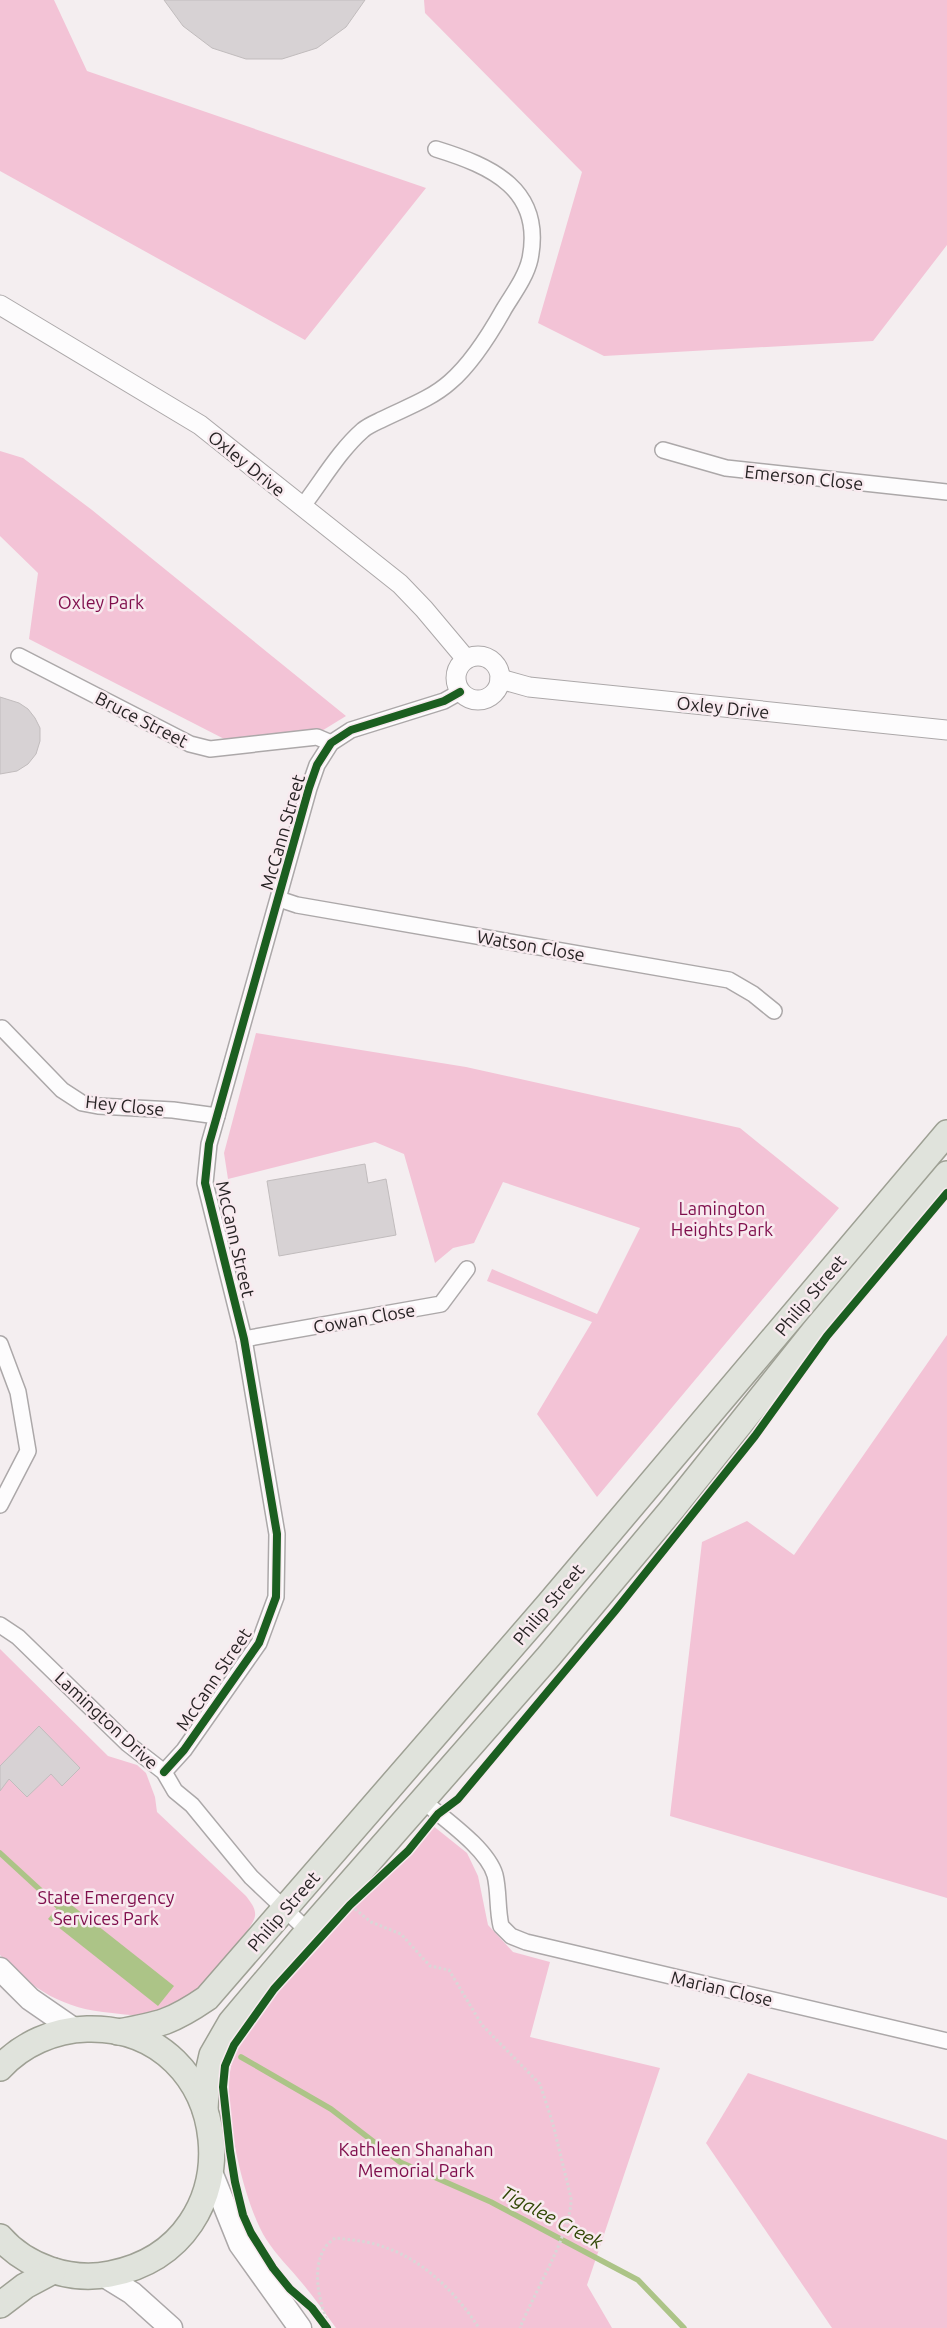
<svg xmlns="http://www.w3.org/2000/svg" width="947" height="2328" font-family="Ubuntu,sans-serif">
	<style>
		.green { fill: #f3c3d6 }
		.water { fill: #acc487 }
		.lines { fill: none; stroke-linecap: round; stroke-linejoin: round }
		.stream { stroke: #acc487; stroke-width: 5.5 }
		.building { fill: #d7d2d4; stroke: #c1bcbd }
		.minor-casing { stroke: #aca8a9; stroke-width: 18 }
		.tertiary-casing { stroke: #aca8a9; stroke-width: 21 }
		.secondary-casing { stroke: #aca8a9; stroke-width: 25 }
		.primary-casing { stroke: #9ea094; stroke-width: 28 }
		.path { stroke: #d9d7d7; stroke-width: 3; stroke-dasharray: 2.5 2.5; stroke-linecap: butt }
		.minor { stroke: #fdfcfd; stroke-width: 15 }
		.tertiary { stroke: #fdfcfd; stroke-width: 19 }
		.secondary { stroke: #fdfcfd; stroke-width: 22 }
		.primary { stroke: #e0e3dc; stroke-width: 25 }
		.cycleway-casing { stroke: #f8eaef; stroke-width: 11 }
		.cycleway { stroke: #1b5e20; stroke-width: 8 }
		.labels { text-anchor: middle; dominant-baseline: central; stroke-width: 5; stroke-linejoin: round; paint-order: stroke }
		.street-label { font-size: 18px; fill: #282425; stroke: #f8eaef }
		.park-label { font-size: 18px; fill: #7f0e4c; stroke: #f8eaef }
		.water-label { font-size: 19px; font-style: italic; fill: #304604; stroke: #f8eaef }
	</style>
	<rect width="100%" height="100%" fill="#f4eef0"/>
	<g class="green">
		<polygon points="0,0 54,0 87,71 426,188 305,340 0,171"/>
		<polygon points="424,0 947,0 947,245 873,341 604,356 538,323 582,172 425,13"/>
		<polygon points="0,451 23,458 92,510 346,716 320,732 236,745 29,639 38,573 0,536"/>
		<polygon points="256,1033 466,1067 740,1128 839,1208 597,1497 537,1414 592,1322 487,1281 492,1269 597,1314 640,1228 503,1182 474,1243 453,1248 435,1263 404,1154 375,1142 228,1179 224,1153"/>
		<polygon points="947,1335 947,1898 670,1816 702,1542 747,1521 794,1555"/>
		<path d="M0,1649L108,1756L137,1765L146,1773L155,1797L157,1812L246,1896C251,1903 256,1908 255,1916C254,1929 195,1995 182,2003C175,2008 162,2013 154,2014C140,2016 125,2015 112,2013C63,2009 33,1990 0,1955Z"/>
		<path d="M432,1825L467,1853L478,1876L488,1925L513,1952L550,1962L530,2037L660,2068L587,2285L612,2328H336C325,2313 314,2297 302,2283C290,2268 276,2255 266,2239C243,2203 217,2092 235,2053C247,2025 276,1994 296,1971C339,1921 384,1871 432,1825Z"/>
		<polygon points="748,2073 947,2140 947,2328 832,2328 706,2143"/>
	</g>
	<polygon class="water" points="64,1899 174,1986 158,2006 48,1919"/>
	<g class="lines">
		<g class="stream">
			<polyline points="0,1853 63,1911"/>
			<polyline points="241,2057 331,2109 400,2162 491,2202 638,2280 684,2328"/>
		</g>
	</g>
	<g class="building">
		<polygon points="164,0 365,0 346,27 317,48 282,59 246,59 212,48 183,26"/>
		<polygon points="0,697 19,703 28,709 35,718 40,728 40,741 36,754 28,764 17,771 0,774"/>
		<polygon points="365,1164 368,1183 386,1179 396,1235 279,1256 267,1181"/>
		<polygon points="39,1726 80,1768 62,1786 51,1774 27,1797 9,1779 0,1791 0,1766"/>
	</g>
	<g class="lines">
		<defs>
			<g id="minor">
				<polyline points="663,450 726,468 947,492"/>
				<path d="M302,507C322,481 339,451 363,430C369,425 377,422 383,419C405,408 431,399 450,382C471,364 490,334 504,309C513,294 526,277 530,259C544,189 491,166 436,149"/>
				<polyline points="19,656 190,744 210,749 317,737 331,743"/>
				<polyline points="279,899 297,905 729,980 753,994 774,1011"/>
				<polyline points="2,1028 62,1090 82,1103 98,1106 173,1110 217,1116"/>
				<polyline points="244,1339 441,1304 467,1269"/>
				<polyline points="0,1344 18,1392 28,1451 0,1505"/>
				<polyline points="0,1625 18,1637 128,1744 164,1772 175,1791 192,1805 251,1877 308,1931"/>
				<polyline points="164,1772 184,1750 259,1643 276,1597 277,1534 244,1339 205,1183 209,1144 217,1116 309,788 317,765 331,743 351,730 444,701 460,692"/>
				<path d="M422,1800C444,1819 487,1848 495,1875C499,1891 497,1909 501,1926L511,1936L526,1942L947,2041"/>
			</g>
			<g id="tertiary">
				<polyline points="0,305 200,425 400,584 424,609 466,659"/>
				<circle cx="478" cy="678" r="22"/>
				<polyline points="500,679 529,687 947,730"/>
			</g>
			<g id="secondary">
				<polyline points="0,1969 30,1999 75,2030"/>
				<polyline points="211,2172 240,2244 300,2328"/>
				<polyline points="103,2275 132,2293 171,2328"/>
			</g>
			<g id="primary">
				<path d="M118,2032C159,2025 172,2022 207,1998L548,1605L947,1133"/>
				<path d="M0,2068C22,2044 54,2030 87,2029C237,2025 260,2245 110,2274C71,2282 26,2267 0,2237"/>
				<polyline points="205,2109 207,2077 212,2055 231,2022 308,1931 549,1656 673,1508 815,1330 947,1174"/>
				<polyline points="0,2305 25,2286 53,2271"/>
			</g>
		</defs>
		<use href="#minor" class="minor-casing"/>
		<use href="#tertiary" class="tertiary-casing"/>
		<use href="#secondary" class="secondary-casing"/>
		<use href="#primary" class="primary-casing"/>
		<g class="path">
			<path d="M355,1909L371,1922L401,1934L430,1966L449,1970L482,2025L540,2084L553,2124L571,2198C572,2232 533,2294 520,2328"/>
			<path d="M330,2328C320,2305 311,2272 324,2249C326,2245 331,2241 335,2238C352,2240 368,2241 384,2247C424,2260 457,2294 479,2328"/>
		</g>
		<use href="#minor" class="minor"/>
		<use href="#tertiary" class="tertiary"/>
		<use href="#secondary" class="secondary"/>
		<use href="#primary" class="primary"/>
		<defs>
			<g id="cycleway">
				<polyline points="164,1772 184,1750 259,1643 276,1597 277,1534 244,1339 205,1183 209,1144 217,1116 309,788 317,765 331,743 351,730 444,701 460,692"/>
				<polyline points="327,2328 312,2308 290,2289 273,2268 251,2233 243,2215 235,2182 230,2151 223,2087 225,2066 234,2045 274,1989 350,1905 408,1851 438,1814 458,1799 615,1611 755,1436 827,1336 947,1193"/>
			</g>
		</defs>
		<use href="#cycleway" class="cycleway-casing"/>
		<use href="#cycleway" class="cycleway"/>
	</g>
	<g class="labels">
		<g class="street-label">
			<text transform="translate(247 463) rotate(39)">Oxley Drive</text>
			<text transform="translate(804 477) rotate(6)">Emerson Close</text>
			<text transform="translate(723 707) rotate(6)">Oxley Drive</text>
			<text transform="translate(142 719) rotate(27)">Bruce Street</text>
			<text transform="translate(282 832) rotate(-74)">McCann Street</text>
			<text transform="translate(531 945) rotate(10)">Watson Close</text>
			<text transform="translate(125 1105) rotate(6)">Hey Close</text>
			<text transform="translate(236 1239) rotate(77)">McCann Street</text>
			<text transform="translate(810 1295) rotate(-50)">Philip Street</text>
			<text transform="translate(364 1318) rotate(-10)">Cowan Close</text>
			<text transform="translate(548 1604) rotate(-50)">Philip Street</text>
			<text transform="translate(213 1679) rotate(-56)">McCann Street</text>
			<text transform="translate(107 1720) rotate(43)">Lamington Drive</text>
			<text transform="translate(283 1911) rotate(-49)">Philip Street</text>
			<text transform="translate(722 1988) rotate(13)">Marian Close</text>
		</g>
		<g class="park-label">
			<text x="101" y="602">Oxley Park</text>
			<text x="722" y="1208">Lamington<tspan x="722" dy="21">Heights Park</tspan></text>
			<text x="106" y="1897">State Emergency<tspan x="106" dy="21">Services Park</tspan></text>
			<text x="416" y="2149">Kathleen Shanahan<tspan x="416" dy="21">Memorial Park</tspan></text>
		</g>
		<g class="water-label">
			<text transform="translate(552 2217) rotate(28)">Tigalee Creek</text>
		</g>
	</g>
</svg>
